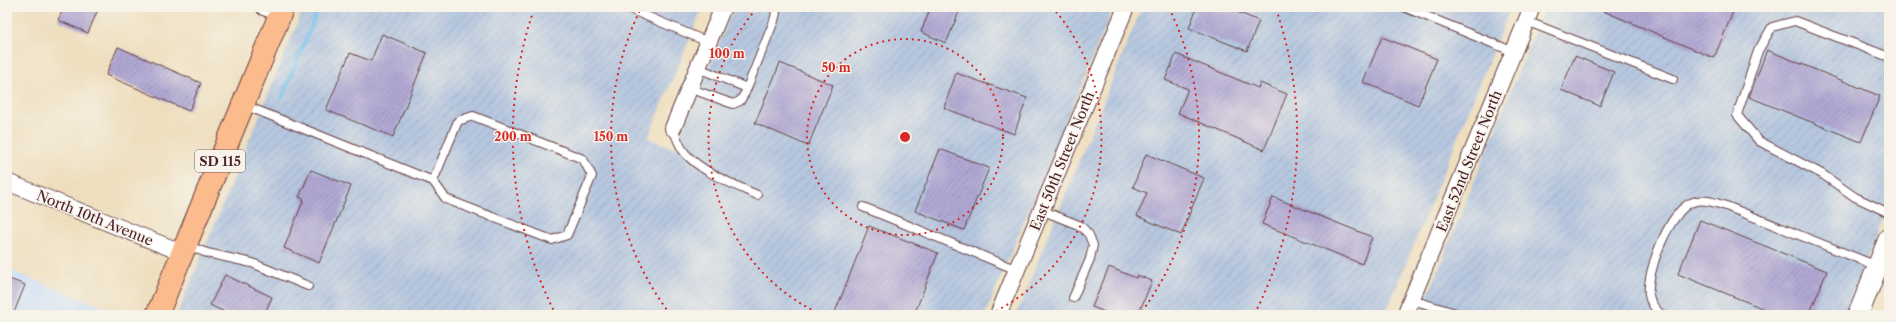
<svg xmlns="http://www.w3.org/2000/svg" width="1896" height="322" font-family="'Libre Caslon Text',serif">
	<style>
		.built { fill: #c7ddf9 }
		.industrial { fill: url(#industrial-furrows) }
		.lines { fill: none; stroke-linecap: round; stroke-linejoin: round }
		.stream { stroke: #75bfee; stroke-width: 4 }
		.building { fill: url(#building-hatch) }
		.service-casing { stroke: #633c41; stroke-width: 10 }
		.minor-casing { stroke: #633c41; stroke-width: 18 }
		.tertiary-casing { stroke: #633c41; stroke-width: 22 }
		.primary-casing { stroke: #633c41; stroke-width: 24 }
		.service { stroke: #fff; stroke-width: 8 }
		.minor { stroke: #fff; stroke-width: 16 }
		.tertiary { stroke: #fff; stroke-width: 20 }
		.primary { stroke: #fbbb8d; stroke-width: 22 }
		.ring { fill: none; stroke: #d62828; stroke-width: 2; stroke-dasharray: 2 4 }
		.labels { text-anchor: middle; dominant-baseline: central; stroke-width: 3; stroke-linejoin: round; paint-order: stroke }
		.shield { fill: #f7f3e8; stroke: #7e5f64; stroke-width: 1 }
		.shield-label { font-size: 13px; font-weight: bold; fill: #4a1f2b }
		.street-label { font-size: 14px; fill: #4a1f2b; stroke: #f7f3e8 }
		.centre { fill: #d62828; stroke: #f7f3e8; stroke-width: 2 }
		.ring-label { font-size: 12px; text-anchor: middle; font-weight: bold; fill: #d62828; stroke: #f7f3e8; stroke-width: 3; stroke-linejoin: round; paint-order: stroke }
	</style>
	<defs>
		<pattern id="industrial-furrows" width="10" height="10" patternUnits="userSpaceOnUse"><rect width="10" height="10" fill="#b5c6de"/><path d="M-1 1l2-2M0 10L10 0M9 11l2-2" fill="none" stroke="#9daabf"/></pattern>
		<pattern id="building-hatch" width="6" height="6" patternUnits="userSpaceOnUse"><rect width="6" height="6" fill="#b1a9d4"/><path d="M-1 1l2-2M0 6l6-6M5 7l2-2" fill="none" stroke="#9289ac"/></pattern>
	</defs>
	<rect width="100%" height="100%" fill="#f7f3e8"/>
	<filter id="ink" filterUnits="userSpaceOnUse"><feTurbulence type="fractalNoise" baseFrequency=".025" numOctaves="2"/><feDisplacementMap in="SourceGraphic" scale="8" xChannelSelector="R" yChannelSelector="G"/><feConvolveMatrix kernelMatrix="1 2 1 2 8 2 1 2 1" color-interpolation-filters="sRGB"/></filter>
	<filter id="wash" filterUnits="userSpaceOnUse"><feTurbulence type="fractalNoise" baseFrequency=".012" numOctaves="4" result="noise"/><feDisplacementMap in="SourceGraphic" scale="16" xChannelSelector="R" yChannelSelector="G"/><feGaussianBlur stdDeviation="0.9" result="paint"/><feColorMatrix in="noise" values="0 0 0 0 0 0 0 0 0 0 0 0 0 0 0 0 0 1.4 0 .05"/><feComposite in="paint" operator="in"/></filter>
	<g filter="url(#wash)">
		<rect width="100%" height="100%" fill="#eedebd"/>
		<polygon class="built" points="7,269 123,315 7,315"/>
		<g class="industrial">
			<polygon points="304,7 703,7 648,138 675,149 734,7 1114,7 985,315 177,315"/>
			<polygon points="1142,7 1511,7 1385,315 1016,315"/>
			<polygon points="1545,7 1889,7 1889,205 1844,315 1420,315"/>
		</g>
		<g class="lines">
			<polyline class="stream" points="282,97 319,7"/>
		</g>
		<g id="blocks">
			<g class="building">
				<polygon points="64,7 99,7 88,33 58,20"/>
				<polygon points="931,7 961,7 946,43 921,32"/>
				<polygon points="1197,7 1225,7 1259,21 1247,51 1189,28"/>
				<polygon points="1594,7 1735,7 1714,58"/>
				<polygon points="382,34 427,53 393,137 326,110 350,53 371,61"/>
				<polygon points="1382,37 1437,59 1418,105 1363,82"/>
				<polygon points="118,47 201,83 189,111 106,75"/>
				<polygon points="1767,50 1880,96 1861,142 1749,97"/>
				<polygon points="1176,54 1258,88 1260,83 1287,94 1264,150 1178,113 1188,89 1165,80"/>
				<polygon points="1575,56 1614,72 1600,106 1561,90"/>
				<polygon points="780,63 833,85 808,146 755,123"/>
				<polygon points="956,73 1027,98 1014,134 944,108"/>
				<polygon points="940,149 989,168 964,230 915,211"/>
				<polygon points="1146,154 1204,178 1181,235 1137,216 1147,193 1133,187"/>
				<polygon points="311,170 351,186 319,263 284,248 304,199 299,197"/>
				<polygon points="1273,197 1372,237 1362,264 1262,224"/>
				<polygon points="1700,220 1827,271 1809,315 1779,315 1678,274"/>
				<polygon points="869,226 938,253 914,315 834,315"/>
				<polygon points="1109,267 1136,278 1137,275 1152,281 1138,315 1112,315 1092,307"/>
				<polygon points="225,275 272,297 264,315 231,315 210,305"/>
				<polygon points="7,278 25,285 13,315 7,315"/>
			</g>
		</g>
	</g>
	<g filter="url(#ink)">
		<use href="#blocks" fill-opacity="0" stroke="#633c41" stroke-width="1"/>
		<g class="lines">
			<defs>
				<g id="service">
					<polyline points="625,7 708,42"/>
					<polyline points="1404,7 1514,52"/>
					<polyline points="1526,21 1673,79"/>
					<polyline points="1889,57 1795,21 1772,27 1758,51 1737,115 1759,141 1822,174 1855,197 1889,213"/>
					<polyline points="698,68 747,88"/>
					<polyline points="689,88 733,104 740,101 745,93 774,21 776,13 774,7"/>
					<polyline points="244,105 433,181 446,199 552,240 567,235 592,176 583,159 473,116 458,121 433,181"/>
					<path d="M673,128C676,137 679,146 685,153C701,172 735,185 757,195"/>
					<polyline points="863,207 1017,270"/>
					<polyline points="1041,210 1081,226 1089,235 1093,245 1090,259 1073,298"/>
					<polyline points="186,245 207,253 252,263 308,286"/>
					<polyline points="1412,300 1462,315"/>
					<path d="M1662,315C1656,310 1650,303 1649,295C1646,272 1670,209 1693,202C1704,198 1716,203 1726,206L1877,266"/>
				</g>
				<g id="minor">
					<polyline points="264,7 280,13"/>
					<polyline points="673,128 723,7"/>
					<polyline points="7,182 183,253"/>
					<polyline points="998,315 1126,7"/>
					<polyline points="1405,315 1532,7"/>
				</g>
				<polyline id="tertiary" points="1858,315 1889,238"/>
				<polyline id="primary" points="157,315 283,7"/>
			</defs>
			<use href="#service" class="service-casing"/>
			<use href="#minor" class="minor-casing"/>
			<use href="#tertiary" class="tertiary-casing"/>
			<use href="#primary" class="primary-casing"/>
			<use href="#service" class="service"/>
			<use href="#minor" class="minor"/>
			<use href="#tertiary" class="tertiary"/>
			<use href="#primary" class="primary"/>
		</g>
	</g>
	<g class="ring">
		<circle cx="905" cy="137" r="98"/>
		<path d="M822 315A196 196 0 0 1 758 7M1052 7A196 196 0 0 1 988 315"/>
		<path d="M670 314A294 294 0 0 1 641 8M1169 8A294 294 0 0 1 1140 314"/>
		<path d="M556 315A392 392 0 0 1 534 9M1276 9A392 392 0 0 1 1254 315"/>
	</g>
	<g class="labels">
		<rect class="shield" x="195" y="150" width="50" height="22" rx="3"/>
		<g class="shield-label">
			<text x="220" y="161">SD 115</text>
		</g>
		<g class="street-label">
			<text transform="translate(1062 161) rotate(-68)">East 50th Street North</text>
			<text transform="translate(1469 161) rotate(-68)">East 52nd Street North</text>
			<text transform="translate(95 218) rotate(22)">North 10th Avenue</text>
		</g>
	</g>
	<circle cx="905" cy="137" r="6" class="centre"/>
	<g class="ring-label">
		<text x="727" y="58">100 m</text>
		<text x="836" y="72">50 m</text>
		<text x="611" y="141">150 m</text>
		<text x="513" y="141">200 m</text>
	</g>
	<rect width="1896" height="322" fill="none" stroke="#f7f3e8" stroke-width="24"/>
</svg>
